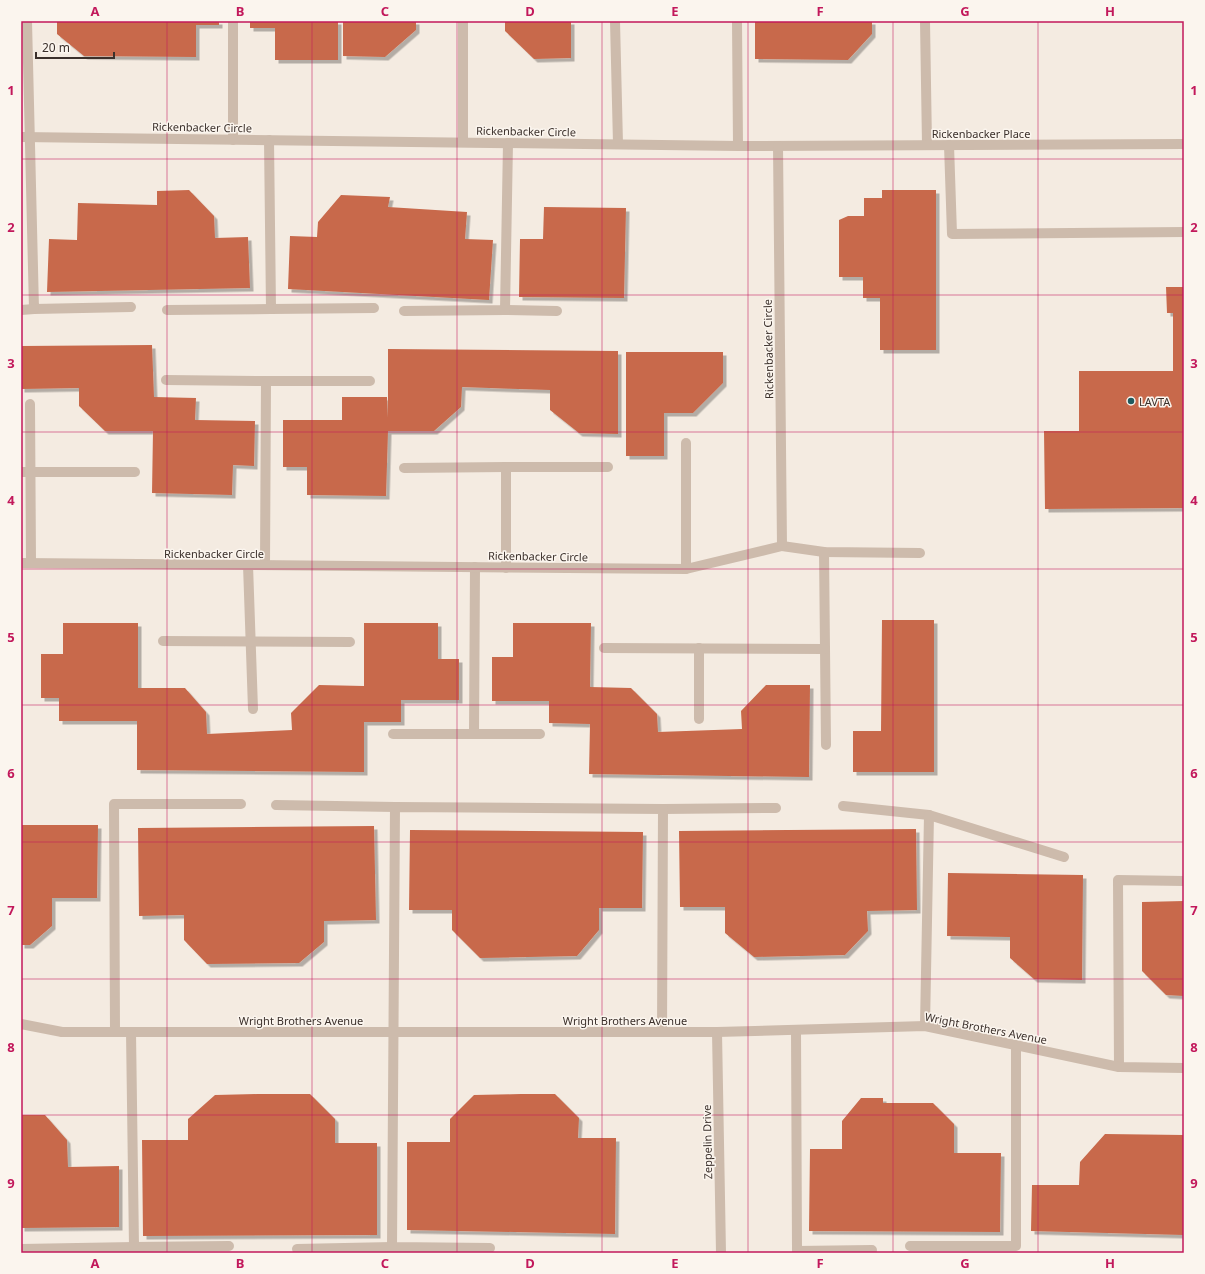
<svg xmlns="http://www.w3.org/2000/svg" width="1205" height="1274" font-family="'Noto Sans',sans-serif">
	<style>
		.building { fill: #c8694b; filter: url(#shadow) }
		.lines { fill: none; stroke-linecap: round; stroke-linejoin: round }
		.service { stroke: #cdbbac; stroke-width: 10 }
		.minor { stroke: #cdbbac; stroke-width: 10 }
		.grid { fill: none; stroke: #c2185b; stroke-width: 1; stroke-opacity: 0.55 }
		.poi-dot { fill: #1f5a5e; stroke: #fbf5ee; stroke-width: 1.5 }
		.labels { text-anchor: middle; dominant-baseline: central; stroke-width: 3; stroke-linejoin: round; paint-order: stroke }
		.street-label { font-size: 11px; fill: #3b302b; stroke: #fbf5ee }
		.poi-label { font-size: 11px; fill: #3b302b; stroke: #fbf5ee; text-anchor: start }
		.neatline { fill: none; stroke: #c2185b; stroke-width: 1.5 }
		.grid-label { font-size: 13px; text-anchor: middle; font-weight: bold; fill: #c2185b }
	</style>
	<defs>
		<filter id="shadow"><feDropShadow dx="3.5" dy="3.5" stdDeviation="0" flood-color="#0004"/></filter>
	</defs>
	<rect width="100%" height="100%" fill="#f4ebe1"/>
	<g class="building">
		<polygon points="57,21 219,21 219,25 196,25 196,57 84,56 57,34"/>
		<polygon points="250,21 338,21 338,60 275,60 275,28 250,28"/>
		<polygon points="343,21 416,21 416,30 385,57 343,56"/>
		<polygon points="505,21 571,21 571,58 534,59 505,31"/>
		<polygon points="755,21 872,21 872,34 848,60 755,59"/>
		<polygon points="189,190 214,216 215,238 248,237 250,288 47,292 49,239 77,240 78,203 157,205 157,191"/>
		<polygon points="882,190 936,190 936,350 880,350 880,298 863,298 863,277 839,277 839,220 848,216 864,216 864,198 882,198"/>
		<polygon points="341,195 390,197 388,207 467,212 465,239 493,240 489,300 288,289 290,236 317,237 318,222"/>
		<polygon points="544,207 626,208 624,298 519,297 520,239 543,239"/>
		<polygon points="1166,287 1184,287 1184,508 1045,509 1044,431 1079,431 1079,371 1173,371 1173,313 1167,313"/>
		<polygon points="152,345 154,397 196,398 195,420 255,421 254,466 233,465 232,495 152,493 153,431 105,431 79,406 79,388 21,389 21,346"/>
		<polygon points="388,349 618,351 618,434 579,433 550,410 550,390 462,387 461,407 434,431 388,431 386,496 307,495 307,467 283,467 283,420 342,420 342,397 387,397 388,418"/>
		<polygon points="626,352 723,352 723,383 693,413 664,413 664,456 626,456"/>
		<polygon points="882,620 934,620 934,772 853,772 853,731 881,731"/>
		<polygon points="63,623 138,623 138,688 185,688 206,712 207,734 292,730 291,713 319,685 364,686 364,623 438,623 438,659 459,659 459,700 401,700 401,722 364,722 364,772 137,770 137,721 59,721 59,698 41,698 41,654 63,654"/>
		<polygon points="513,623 591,623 590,687 631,688 657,714 658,732 742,729 741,711 766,685 810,685 809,777 589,774 590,724 549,723 549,701 492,701 492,657 513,657"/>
		<polygon points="21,825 98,825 97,898 52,898 52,926 30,945 21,945"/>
		<polygon points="374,826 376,920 324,921 324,942 299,963 207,964 184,940 184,915 139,916 138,828"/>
		<polygon points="916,829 917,910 867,911 868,931 845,955 754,957 725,933 725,907 680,907 679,831"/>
		<polygon points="410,830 643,832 642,908 599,908 599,930 577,956 480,958 452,930 452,910 409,910"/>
		<polygon points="948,873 1083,875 1082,980 1034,979 1010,958 1010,937 947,936"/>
		<polygon points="1184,901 1184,996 1166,995 1142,971 1142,902"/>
		<polygon points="258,1094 310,1094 335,1119 335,1143 377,1143 377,1235 143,1236 142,1140 188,1140 188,1119 215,1095"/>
		<polygon points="521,1094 555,1094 579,1118 578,1138 616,1138 615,1234 407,1230 407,1142 450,1142 450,1119 474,1095"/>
		<polygon points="861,1098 883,1098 883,1103 933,1103 954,1124 954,1153 1001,1153 1000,1232 809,1231 810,1149 842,1149 842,1121"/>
		<polygon points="21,1115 45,1115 67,1140 68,1167 119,1166 119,1227 21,1228"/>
		<polygon points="1105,1134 1184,1135 1184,1235 1031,1231 1032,1185 1079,1185 1080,1162"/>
	</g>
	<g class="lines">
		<g class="service">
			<polyline points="27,21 34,309 131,307"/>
			<polyline points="615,21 618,144"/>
			<polyline points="737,21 738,146"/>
			<polyline points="925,21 927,145"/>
			<polyline points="233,140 233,21"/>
			<polyline points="269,140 271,309 374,308"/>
			<polyline points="463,142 463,21"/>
			<polyline points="949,145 952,234 1184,232"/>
			<polyline points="21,310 34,309"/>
			<polyline points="167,310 271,309"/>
			<polyline points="505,310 557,311"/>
			<polyline points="404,311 505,310 508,143"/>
			<polyline points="166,380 266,381"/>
			<polyline points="30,404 31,563"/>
			<polyline points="686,443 686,569"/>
			<polyline points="404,468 506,467"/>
			<polyline points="21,472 135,472"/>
			<polyline points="782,546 824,552 920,553"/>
			<polyline points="824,552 826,745"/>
			<polyline points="248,565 253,709"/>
			<polyline points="265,565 266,381 370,381"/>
			<polyline points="475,567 474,734 540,734"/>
			<polyline points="506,568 506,467 608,467"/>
			<polyline points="163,641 350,642"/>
			<polyline points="604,648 825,649"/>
			<polyline points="699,648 699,719"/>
			<polyline points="393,734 474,734"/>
			<polyline points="276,805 395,807"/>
			<polyline points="843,806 929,815"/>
			<polyline points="663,809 776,808"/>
			<polyline points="21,1024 62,1032"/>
			<polyline points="925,1026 929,815 1064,857"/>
			<polyline points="796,1030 797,1251 872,1250"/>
			<polyline points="115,1032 114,804 241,804"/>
			<polyline points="131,1032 134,1247 229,1246"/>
			<polyline points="1119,1067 1118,880 1184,881"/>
			<polyline points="910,1246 1016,1246 1016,1045"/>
			<polyline points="490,1248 392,1247 395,807 663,809 662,1032"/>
			<polyline points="21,1249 134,1247"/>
			<polyline points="297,1249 392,1247"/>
		</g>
		<g class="minor">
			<polyline points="21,137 738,146 1184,144"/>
			<polyline points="21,563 686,569 782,546 778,146"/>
			<polyline points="62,1032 717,1032 925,1026 1119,1067 1184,1068"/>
			<polyline points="717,1032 721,1253"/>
		</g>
	</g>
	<path class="grid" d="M167,21V1253M312,21V1253M457,21V1253M602,21V1253M748,21V1253M893,21V1253M1038,21V1253M21,159H1184M21,295H1184M21,432H1184M21,569H1184M21,705H1184M21,842H1184M21,979H1184M21,1115H1184"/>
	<circle class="poi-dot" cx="1131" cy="401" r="4"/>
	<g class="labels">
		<g class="street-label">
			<text transform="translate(202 127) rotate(1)">Rickenbacker Circle</text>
			<text transform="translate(526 131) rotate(1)">Rickenbacker Circle</text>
			<text x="981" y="133">Rickenbacker Place</text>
			<text transform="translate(768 349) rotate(-91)">Rickenbacker Circle</text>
			<text x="214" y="553">Rickenbacker Circle</text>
			<text transform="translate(538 556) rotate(1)">Rickenbacker Circle</text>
			<text x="301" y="1020">Wright Brothers Avenue</text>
			<text x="625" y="1020">Wright Brothers Avenue</text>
			<text transform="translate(986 1028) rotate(11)">Wright Brothers Avenue</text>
			<text transform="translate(707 1142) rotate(-91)">Zeppelin Drive</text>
		</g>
		<g class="poi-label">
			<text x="1139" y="401">LAVTA</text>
		</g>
	</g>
	<rect width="1205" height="1274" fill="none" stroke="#fbf5ee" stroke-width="44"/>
	<path d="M36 52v6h78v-6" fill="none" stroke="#3b302b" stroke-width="2"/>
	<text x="42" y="52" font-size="12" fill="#3b302b" stroke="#fbf5ee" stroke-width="3" paint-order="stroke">20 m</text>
	<rect x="22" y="22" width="1161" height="1230" class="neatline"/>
	<g class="grid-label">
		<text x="95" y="16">A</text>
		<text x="240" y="16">B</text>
		<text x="385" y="16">C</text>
		<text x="530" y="16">D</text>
		<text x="675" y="16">E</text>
		<text x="820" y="16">F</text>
		<text x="965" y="16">G</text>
		<text x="1110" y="16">H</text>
		<text x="11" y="95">1</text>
		<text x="1194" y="95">1</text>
		<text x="11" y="232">2</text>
		<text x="1194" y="232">2</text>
		<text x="11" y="368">3</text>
		<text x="1194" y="368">3</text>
		<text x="11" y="505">4</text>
		<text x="1194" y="505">4</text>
		<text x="11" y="642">5</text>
		<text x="1194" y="642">5</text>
		<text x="11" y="778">6</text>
		<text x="1194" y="778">6</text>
		<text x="11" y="915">7</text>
		<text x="1194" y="915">7</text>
		<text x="11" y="1052">8</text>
		<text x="1194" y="1052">8</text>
		<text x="11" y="1188">9</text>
		<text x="1194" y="1188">9</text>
		<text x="95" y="1268">A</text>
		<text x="240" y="1268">B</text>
		<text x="385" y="1268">C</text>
		<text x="530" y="1268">D</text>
		<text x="675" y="1268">E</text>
		<text x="820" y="1268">F</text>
		<text x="965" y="1268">G</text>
		<text x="1110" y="1268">H</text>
	</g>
</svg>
